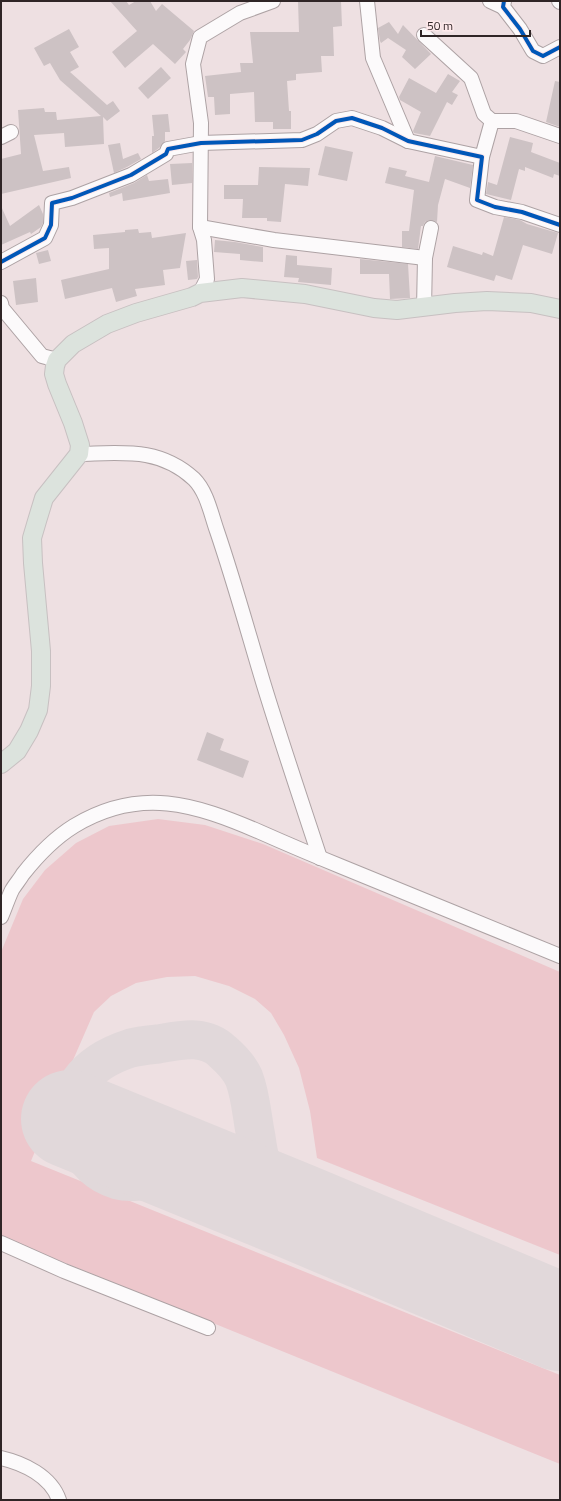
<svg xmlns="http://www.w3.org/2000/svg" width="561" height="1501" font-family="'Titillium Web',sans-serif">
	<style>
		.green { fill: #edc7cc }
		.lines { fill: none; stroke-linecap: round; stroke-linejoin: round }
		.taxiway { stroke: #e1d8da; stroke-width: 39 }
		.runway { stroke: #e1d8da; stroke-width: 98 }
		.building { fill: #cdc2c4 }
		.minor-casing { stroke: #ada2a4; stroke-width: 16 }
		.major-casing { stroke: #c7c0c1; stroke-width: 20 }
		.minor { stroke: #fcfafb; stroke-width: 14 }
		.major { stroke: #dce3dd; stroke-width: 18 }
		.cycleway-casing { stroke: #fee9eb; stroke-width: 6 }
		.cycleway { stroke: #0057b8; stroke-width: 4 }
	</style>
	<rect width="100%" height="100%" fill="#eee0e2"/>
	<polygon class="green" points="158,819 205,825 263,844 560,972 560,1255 317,1158 310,1111 299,1068 284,1035 271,1013 255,999 229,986 195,976 167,977 136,983 111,996 94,1012 70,1067 31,1161 560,1375 560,1464 1,1237 1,952 23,899 45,870 76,843 109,826"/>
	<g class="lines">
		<path class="taxiway" d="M223,1182C209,1180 193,1176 178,1176C160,1177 135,1185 118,1180C98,1174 84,1160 76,1140C57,1093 87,1062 131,1048C139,1046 149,1045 158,1044C181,1040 205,1034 223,1052C231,1059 240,1069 244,1078C251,1096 252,1118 256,1137C257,1144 258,1152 260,1158C268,1179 285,1195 298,1212"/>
		<polyline class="runway" points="70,1119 298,1212 560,1322"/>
	</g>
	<g class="building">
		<polygon points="110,1 126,1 129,5 136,1 150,1 156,11 162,4 194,31 190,40 183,49 186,52 175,64 153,44 125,68 112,52 137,31"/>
		<polygon points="298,1 341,1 342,26 333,27 334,56 321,56 322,72 296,74 296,80 287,81 289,111 291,111 291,129 273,129 273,122 255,122 254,92 230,94 230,114 215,115 214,97 208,97 205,76 241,72 240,63 253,63 250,32 299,32"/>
		<polygon points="389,22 398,34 403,25 431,54 415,69 402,57 406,50 388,38 381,43 380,41 378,28"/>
		<polygon points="69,29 79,47 70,52 79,67 70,72 107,105 113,101 120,111 107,121 103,117 104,144 65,147 64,133 34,135 43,171 69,167 71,178 1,194 1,159 21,154 18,110 44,108 45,112 56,112 57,120 101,116 60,80 50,63 44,66 34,48"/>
		<polygon points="161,67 171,78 148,99 138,88"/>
		<polygon points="448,74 460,81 452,92 458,95 452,105 447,102 430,136 414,133 413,131 421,112 400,100 399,97 409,78 436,93"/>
		<polygon points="555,81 560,82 560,127 546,122"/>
		<polygon points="168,114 170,132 165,132 165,141 159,148 152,153 152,136 154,136 152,115"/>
		<polygon points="510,137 533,143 531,152 560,163 560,176 554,174 553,178 525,167 525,171 519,169 511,200 486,194 488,182 497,185"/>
		<polygon points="120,143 123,159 138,153 141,159 127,167 114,173 108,145"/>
		<polygon points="325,146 353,152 347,181 318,175"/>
		<polygon points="435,156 473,165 470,188 445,179 438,205 437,222 429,220 425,222 423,226 421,226 418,249 402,247 402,231 409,231 414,190 385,183 389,167 407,171 405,176 429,182"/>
		<polygon points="192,163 192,183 172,185 170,164"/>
		<polygon points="259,167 310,168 308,186 285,184 281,222 267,221 267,218 242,218 243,199 224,199 224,185 258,185"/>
		<polygon points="147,175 149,181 168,179 170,193 123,201 122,193 110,197 109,193 134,183"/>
		<polygon points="39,205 43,214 43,223 41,227 31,234 30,232 1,245 1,206 10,226"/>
		<polygon points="504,217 520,220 527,224 558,233 552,254 523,245 512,280 496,275 494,281 447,267 453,246 482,255 483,252 493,256"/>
		<polygon points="138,229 139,233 151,232 152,238 186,233 180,268 163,270 165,285 135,289 137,296 116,302 112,288 65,299 61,280 109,269 109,248 94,249 93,235 125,232 125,230"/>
		<polygon points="215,240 235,242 263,247 263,262 240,260 240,254 214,252"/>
		<polygon points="48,250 51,261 39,264 36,253"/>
		<polygon points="286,255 297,256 297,265 332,268 331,285 298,282 299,278 284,277"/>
		<polygon points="360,259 408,264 410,298 390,299 389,274 360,274"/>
		<polygon points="197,260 198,277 197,279 188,280 186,261"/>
		<polygon points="36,278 38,302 16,305 13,281"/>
		<polygon points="207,732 224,739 220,750 249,761 243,778 197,760"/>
	</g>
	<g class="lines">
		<defs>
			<g id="minor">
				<polyline points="367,1 373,58 408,141"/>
				<polyline points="490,1 503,7"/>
				<polyline points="504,1 503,7 520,29 533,51 543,56 560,47"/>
				<polyline points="559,1 560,2"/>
				<polyline points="424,35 471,78 484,114 492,121"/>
				<polyline points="1,137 11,132"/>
				<polyline points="482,157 492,121 516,121 560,136"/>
				<polyline points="200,227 274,240 425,258"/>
				<polyline points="1,262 45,238 51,225 52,203 72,198 131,175 166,154 168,149 201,143 302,140 317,134 336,121 352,118 382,128 408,141 482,157 477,200 495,207 522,212 560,225"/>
				<polyline points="200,293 207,279 204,240 200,227 201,123 193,64 200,37 240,13 273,1"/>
				<polyline points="1,303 2,308 42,356 57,360"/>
				<polyline points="424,308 425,258 431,228"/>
				<path d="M79,454C122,453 159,447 194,479C207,492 211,514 217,531C234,581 248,632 263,682C281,741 301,800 320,858"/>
				<path d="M1,917C5,908 8,898 12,890C15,885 20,879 23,874C38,855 53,839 74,826C140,786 195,804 260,832C287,844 313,855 340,866C413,896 487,926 560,956"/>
				<polyline points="1,1243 64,1271 208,1328"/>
				<path d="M1,1458C23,1463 51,1476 59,1500"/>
			</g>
			<polyline id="major" points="1,764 17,751 29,731 38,710 41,686 41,651 33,563 32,538 37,521 44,498 79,454 80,445 73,423 57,384 54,374 55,366 57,360 73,344 107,324 136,313 192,297 200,293 242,288 305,294 374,308 397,310 455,303 487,301 531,303 560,309"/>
		</defs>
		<use href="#minor" class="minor-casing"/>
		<use href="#major" class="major-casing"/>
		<use href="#minor" class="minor"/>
		<use href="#major" class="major"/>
		<defs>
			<g id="cycleway">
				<polyline points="504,1 503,7 520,29 533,51 543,56 560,47"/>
				<polyline points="1,262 45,238 51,225 52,203 72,198 131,175 166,154 168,149 201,143 302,140 317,134 336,121 352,118 382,128 408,141 482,157 477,200 495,207 522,212 560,225"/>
			</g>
		</defs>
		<use href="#cycleway" class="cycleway-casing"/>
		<use href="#cycleway" class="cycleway"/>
	</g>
	<rect width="561" height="1501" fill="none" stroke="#2f2526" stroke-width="4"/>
	<path d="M421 30v6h109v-6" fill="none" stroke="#2f2526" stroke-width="2"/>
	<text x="427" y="30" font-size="12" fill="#2f2526" stroke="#fee9eb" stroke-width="3" paint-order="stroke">50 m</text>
</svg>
